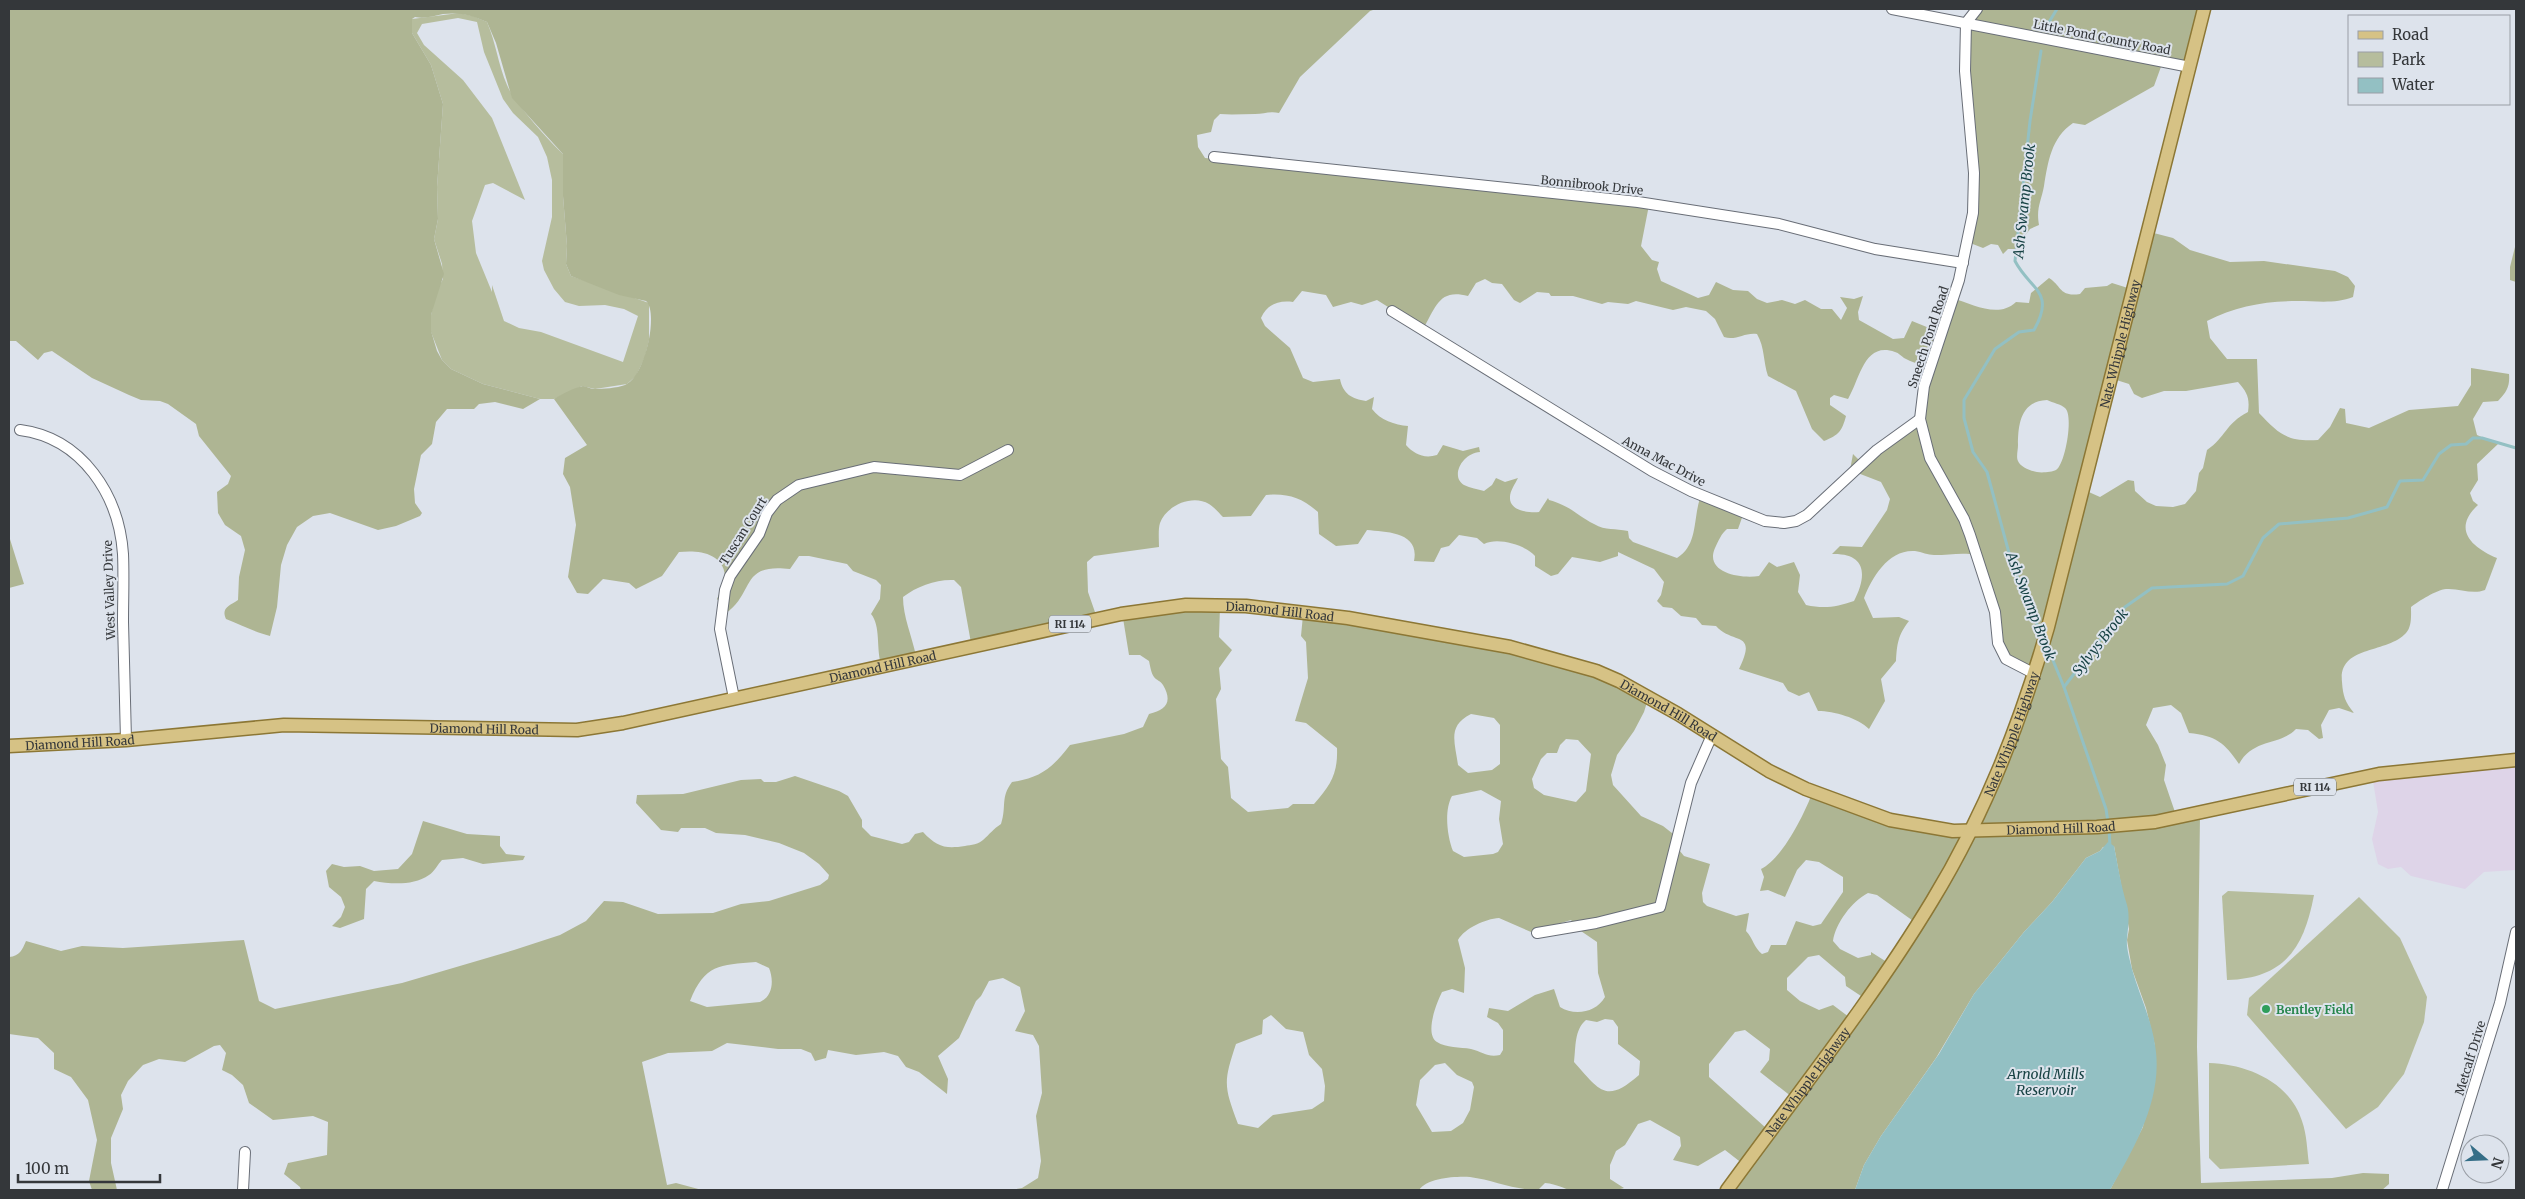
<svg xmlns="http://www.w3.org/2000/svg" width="2525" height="1199" font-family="Merriweather,serif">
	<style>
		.commercial { fill: #ded4e8 }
		.green { fill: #b6bd9d; fill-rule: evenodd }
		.forest { fill: #aeb593; fill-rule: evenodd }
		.water { fill: #93c0c3 }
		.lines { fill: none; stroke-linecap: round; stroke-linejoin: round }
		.stream { stroke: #93c0c3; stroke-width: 3 }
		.minor-casing { stroke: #696e77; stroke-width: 12 }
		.major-casing { stroke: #8c7735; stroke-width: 15 }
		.minor { stroke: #fff; stroke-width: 10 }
		.major { stroke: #d6c285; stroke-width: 12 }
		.leisure-dot { fill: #2e9e5b; stroke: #dde3ec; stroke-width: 2 }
		.labels { text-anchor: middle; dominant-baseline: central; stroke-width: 4; stroke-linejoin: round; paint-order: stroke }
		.shield { fill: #dde3ec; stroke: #676b6f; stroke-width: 1 }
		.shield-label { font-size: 11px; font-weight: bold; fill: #34373a }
		.street-label { font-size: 12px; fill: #34373a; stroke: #dde3ec }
		.leisure-label { font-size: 12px; font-weight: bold; fill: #27864d; stroke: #dde3ec; text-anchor: start }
		.water-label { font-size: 14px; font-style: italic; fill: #174244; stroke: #dde3ec }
	</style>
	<rect width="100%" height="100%" fill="#dde3ec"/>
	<polygon class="commercial" points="2516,761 2516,870 2484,872 2465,889 2411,876 2401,867 2388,869 2378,864 2372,839 2378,812 2372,775"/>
	<g class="green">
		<path d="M459,13L473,16L487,22C496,43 498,64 507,85C513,101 549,141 563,154V196L567,246L566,264L571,276L649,303V340L645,357L636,376L627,384L595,389L582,386L554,399H540L483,384L451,369L442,360L431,332V315L436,292L443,279L442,264L434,239L438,219L437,187L443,104L431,65L412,33V19ZM458,18L477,22L484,52L503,99L513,113L538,137L547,157L552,180V217L542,261L544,270L554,289L565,302L579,306L605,305L624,309L638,316L623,362L541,332L519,328L504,321L492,285V292L476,253L472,221L485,185L493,183L525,200L492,118L463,80L424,45L417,33L422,24Z"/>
		<path d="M2228,891L2314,895C2304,948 2285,978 2227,980L2222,896Z"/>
		<polygon points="2359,897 2400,938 2427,997 2424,1022 2404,1074 2378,1107 2346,1129 2247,1015 2249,998"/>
		<path d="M2209,1063C2247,1064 2290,1082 2302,1121C2307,1135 2307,1150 2309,1164L2220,1169L2209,1158Z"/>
	</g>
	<g class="forest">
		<path d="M9,9H1376L1370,11L1300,77L1279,113C1270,111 1264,114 1255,114C1243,114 1232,115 1220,114L1214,120L1211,132L1197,135L1198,147L1205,158L1649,205L1641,246L1652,260L1659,262L1657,269L1661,281L1698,298L1709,295L1716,282L1733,290L1748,291L1757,299L1767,303L1782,300L1795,304L1805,300L1821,309H1832L1841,320L1847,308L1840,297L1854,299L1863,296L1858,312L1859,320L1893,339L1904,338L1912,321L1939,332L1952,298C1973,304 1998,319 2016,302L2029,303L2031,293L2049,278C2062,286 2059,297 2080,294L2085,288L2107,286L2112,283L2131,289L2146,231L2173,238L2190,250L2230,262L2264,261L2335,271L2348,277L2355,286L2353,297C2336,304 2316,301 2298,301C2266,301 2235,306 2207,321L2210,338L2227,359H2257L2259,413C2279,434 2287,442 2318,440L2330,427L2340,408L2345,409L2346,423L2369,428L2409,410L2458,406L2471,385V368L2509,374C2510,386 2507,392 2498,401L2483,402L2473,419L2477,435L2498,444L2477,464L2478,480L2470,493L2473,501L2478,505C2452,529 2471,547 2497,558L2485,590C2472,595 2460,588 2446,589C2436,590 2419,601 2411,607C2411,616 2412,626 2406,633C2387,654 2338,645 2342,682C2343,696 2345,702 2354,713L2339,708L2329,710L2321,725L2323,738L2319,739L2308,730L2296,729C2280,746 2253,738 2239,764C2224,742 2216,736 2189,733L2181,713L2171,705L2153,708L2146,725L2158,745L2166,765L2164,780L2176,815H2200L2197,1047L2201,1183L2332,1178L2363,1173L2389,1174V1184L2382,1190H2110L2143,1127L2155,1046L2146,1008L2132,969L2127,940L2129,929L2114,846L2103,847L2100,851L2086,858L2052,902L2024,932L1974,994L1936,1058L1881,1136L1864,1165L1855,1190H1724L1743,1164L1725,1150L1698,1166L1673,1160L1681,1146L1680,1137L1650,1120L1638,1124L1625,1145L1616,1151L1610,1165V1179L1624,1188C1609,1193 1587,1192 1572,1190C1563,1189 1558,1184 1545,1183L1538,1190C1514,1190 1493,1180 1470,1177C1456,1176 1427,1178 1419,1190H1011L1022,1188L1038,1178L1041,1161L1036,1116L1042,1093L1039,1046L1033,1035L1015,1031L1025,1011L1020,987L1003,978L989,981L981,996L976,1001L959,1038L938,1056L948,1079L947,1094L919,1072L906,1067L898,1056L884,1052L856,1055L828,1050L826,1058L815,1061L811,1053L801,1049H778L727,1043L712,1051L668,1053L642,1062L667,1185L676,1183L702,1190H301L300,1187L284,1174L288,1163L327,1155L328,1122L313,1116L273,1120L249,1103L243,1085L232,1075L222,1070L226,1053L220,1045L214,1046L185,1062L159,1059L143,1065L128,1081L121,1095L123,1109L111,1138V1163L117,1190H92L89,1181L97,1140L88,1100L71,1077L54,1069V1053L38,1038L9,1034V957C20,956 22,950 26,941L61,951L82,946L123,948L244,940L259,1001L275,1009L402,983L514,950L560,935L586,921L604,901L623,902L658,914L713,913L741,904L769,901L820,885L828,879L829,875L819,864L804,853L779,843L745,835L716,833L705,828H681L678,832L661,830L636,803L637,795L683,794L741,780L761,779L764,782H776L795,776L839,791L848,796L862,820V827L871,836L902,844L909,842L915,834L923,832C937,847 945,849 965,846C971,845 979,844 983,840C990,834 993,829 1001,824C1007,806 1000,798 1012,782C1041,778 1053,767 1070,745L1124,734L1143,727L1149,714C1166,710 1173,702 1163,685C1161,681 1156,680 1154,677C1151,673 1150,665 1149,661L1140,655H1129L1122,612L1220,607L1219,637L1232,650L1219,668L1221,689L1216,699L1221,759L1228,767L1231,798L1248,812L1288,808L1293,804H1314C1331,785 1338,773 1337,748L1306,723L1295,721L1308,678L1306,642L1301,636L1303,615L1442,637L1594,672L1648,699L1644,712L1634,731L1617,755L1611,775L1613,785L1641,816L1663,826L1677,837L1675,845L1684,856L1710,864L1702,893L1703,902L1707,906L1736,916L1749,913L1746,931C1753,938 1754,948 1762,954L1768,952L1771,945H1786L1796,921L1813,926L1821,924L1843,892V877L1819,862L1806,860L1797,870L1785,897L1768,890L1760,891L1764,877L1761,869C1781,860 1803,817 1811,796L1968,831L2033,674L2006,657L1977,555C1962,552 1950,555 1934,555C1928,555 1922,552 1915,551C1889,549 1872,577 1864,598L1873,618L1899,617L1909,621C1898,635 1897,644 1896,661L1881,679L1885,701L1869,729C1858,718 1834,711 1818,711L1809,692L1799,696L1788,691L1783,683L1739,669C1758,630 1733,645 1716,626L1702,625L1696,618L1681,616L1672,608L1663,607L1657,601L1661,595L1664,582L1654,569L1618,552V556L1600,562L1572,557L1558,574L1551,576L1535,566V556C1525,545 1498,537 1484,544L1477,538L1459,535L1449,546L1441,548L1434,562L1414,561C1420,532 1387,532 1367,530L1358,544L1336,546L1319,534L1318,512C1302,498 1288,493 1266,495L1251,516L1223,517C1219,513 1214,507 1209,504C1192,494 1166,506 1160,523C1158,529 1159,540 1159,547L1094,556L1087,562L1088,592L1096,615L971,643L961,587L954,580C937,579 917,586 903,597C903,617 912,636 916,656L881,664C876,648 881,626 871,614L880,599L881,585L876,580L853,571L847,564L809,556H799L790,569C739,563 756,592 725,614L723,606L717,599C720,592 725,583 725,576C723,552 697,550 679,552L662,576L636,589L629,583L603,579L588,594L577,593L568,577L576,525L570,487L563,474L565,458L587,445L554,399C560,395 575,387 583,386C586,386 590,389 594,389C603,389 617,388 625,385C645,378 659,312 646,301L619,295L571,276L566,264L567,246L563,196V154L512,98L496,43L487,22C472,15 460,12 443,14C433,16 425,19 415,17L412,19V33L431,65L443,104L437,187L438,219L434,239L444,274L431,315V331L437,351L442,360L451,369L483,384L540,399L523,409L495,402L479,404L474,409H447L436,422L432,444L421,455L414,489L415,503L422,513L420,516L396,526L378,530L330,513L313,516L297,527L287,545L281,565L277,607L270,636C254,632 242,625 226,619C221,608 229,606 238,600L239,577L245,550L241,536L225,525L218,513L217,492L228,484L231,476L199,436L196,424L168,404L160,401L141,400L129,395L92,378L52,351L44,353L38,360L16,341H9ZM1485,279L1492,283L1502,284L1514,300L1520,303L1537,292L1549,293L1551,296H1573L1602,304L1608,302L1628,304L1636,301L1673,310L1686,307L1706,311L1715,319L1724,337C1736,341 1745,332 1757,334C1765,348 1763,361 1768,376L1796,391L1812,429L1824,441C1839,435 1842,431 1846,416L1830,405V398L1834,395L1848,399C1860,379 1864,341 1895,352C1899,353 1901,356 1904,358C1911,362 1920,364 1927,367L1915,420L1859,460L1853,454L1850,470L1881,482L1890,499L1887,510L1862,547L1840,546L1832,554C1867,553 1867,576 1854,601C1837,607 1824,609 1806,605L1798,592L1800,575L1794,562L1777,567L1769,562L1759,576C1741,579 1704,573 1715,548C1719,540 1721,534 1727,529H1738L1744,512L1700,498C1693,520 1698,545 1677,558L1633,542L1629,538L1628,531C1615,528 1606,531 1594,524C1576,515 1571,506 1549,500L1548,498L1539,512C1529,513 1509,511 1510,497C1510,491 1515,484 1518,478L1505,482L1496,478L1492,485L1484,491C1478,489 1470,488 1464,485C1450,477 1462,453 1480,452L1479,447L1463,451L1443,445L1437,455C1424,459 1414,454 1406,445L1408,426C1395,425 1380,420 1372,409L1374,397L1366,401C1352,399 1343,394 1340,379L1313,382L1303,378L1290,348L1265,326L1261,318C1267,304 1279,300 1293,302L1302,291L1326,295L1333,307L1351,302L1362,305L1377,300L1423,329C1436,307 1439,288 1468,296L1476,283ZM2110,378L2129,384L2134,394L2142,398L2164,391H2186L2238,382C2247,392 2250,398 2248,412C2225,424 2226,437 2207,450L2203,468L2199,473L2196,491L2185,504L2173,507L2156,506L2147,502L2135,491L2134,481L2128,480L2100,497L2082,489ZM2047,400C2053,403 2061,404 2065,408C2074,415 2065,465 2056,470C2052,472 2042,473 2037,472C2031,471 2020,467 2018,461C2016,457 2018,450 2018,445C2018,424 2021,401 2047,400ZM1471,714L1494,718L1500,725V764L1492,770L1468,773L1458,765C1455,742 1447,726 1471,714ZM1566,739L1578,740L1591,754L1586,791L1576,802L1544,795L1534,788L1532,779L1541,759L1547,753H1557L1560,745ZM1481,790L1501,801L1499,819L1503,844L1498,852L1493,854L1464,857L1453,851C1447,836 1444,810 1452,796ZM1868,893L1877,895L1916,923L1890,964L1871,952V955L1858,958L1840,949L1833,941C1835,924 1852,901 1868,893ZM1499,918L1531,932L1571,920L1578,929L1597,942L1598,973L1605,997C1596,1013 1574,1016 1560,1007L1554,989L1535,995L1508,1011L1489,1008L1487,1017L1498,1023L1503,1030V1050L1500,1055C1488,1058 1483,1052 1471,1049C1460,1047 1446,1048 1437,1042C1424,1034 1437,1002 1442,992L1452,989L1464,993L1465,968L1458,940C1465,928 1485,919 1499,918ZM1819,955L1845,977L1846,986L1864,998L1849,1017L1833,1005L1819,1010L1800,1001L1787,990V978L1808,957ZM756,962L769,968C774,980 773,996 760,1002L707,1007L690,1001C705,964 719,965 756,962ZM1271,1015L1286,1029L1303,1032L1309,1055L1322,1069L1325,1086L1324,1101L1312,1109L1273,1115L1258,1128L1238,1124C1224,1086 1223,1083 1236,1044L1262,1034L1263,1020ZM1605,1019L1613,1020L1618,1027V1044L1640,1061L1639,1075C1606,1104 1600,1091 1574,1062C1576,1047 1574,1030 1586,1020L1597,1022ZM1745,1030L1770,1049L1769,1060L1760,1072L1792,1097L1766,1128L1709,1077V1064L1735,1032ZM1445,1063L1457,1075L1472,1082L1474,1087L1470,1110L1463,1123L1451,1131L1432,1132L1416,1105L1420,1080L1435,1065Z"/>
		<path d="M1976,9H2200L2186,65L2162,64L2154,86L2085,125L2073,123C2051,138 2048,162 2044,186C2041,202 2036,208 2039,225L2030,229L2015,249H2008L2003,254L1998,245L1991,244L1983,248L1965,241L1971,215L1964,30Z"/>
		<polygon points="2516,243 2516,282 2510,280 2510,267"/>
		<polygon points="9,536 24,584 9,588"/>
		<path d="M423,821L467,834L500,836V846L506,854L525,856L523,860L483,864L463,858L442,860C438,864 434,872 429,875C413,886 391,884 374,881L366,889L364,919L340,928L332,926L341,917L345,907L341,897L329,887L326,871L332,864L344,867L360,866L374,871L398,869L412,854Z"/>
	</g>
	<path class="water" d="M2108,842L2114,846C2118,866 2121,886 2127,905C2130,915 2128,928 2127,939C2126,948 2130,960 2132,969C2139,994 2151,1018 2155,1045C2164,1097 2135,1147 2110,1190H1855L1864,1165L1881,1136L1939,1054L1974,994L2024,932L2052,902L2086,858L2100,851Z"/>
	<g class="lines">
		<g class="stream">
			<polyline points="2046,27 2057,9"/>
			<path d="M2041,634L2012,564L1987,472L1973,452L1964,418V400L1995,349L2019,332L2034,330C2056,291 2030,290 2015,261L2030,121L2041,51"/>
			<polyline points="2047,646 2064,687 2106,809 2108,822"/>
			<polyline points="2064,687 2125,607 2152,588 2227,584 2243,576 2263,538 2279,524 2348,518 2387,507 2400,481 2423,480 2439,454 2451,445 2466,444 2473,438 2482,438 2516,448"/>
			<polyline points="2109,828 2110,847"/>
		</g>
		<defs>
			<g id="minor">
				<polyline points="1892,9 2190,67"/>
				<polyline points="1977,9 1966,23 1965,71 1974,173 1973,213 1959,280 1924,386 1920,419 1930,458 1964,519 1970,535 1995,612 1998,643 2006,659 2035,674"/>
				<polyline points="1214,157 1638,202 1779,224 1875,249 1963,263"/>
				<polyline points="1392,311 1652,471 1691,491 1765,521 1784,523 1796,521 1807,515 1877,450 1920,419"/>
				<path d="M20,430C82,438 119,495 123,554C124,577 123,600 123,622C124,662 125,701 126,740"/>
				<polyline points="734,698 720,629 725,590 730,576 759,534 767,513 777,500 799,485 874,467 960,475 1008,450"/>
				<polyline points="1537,933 1596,923 1660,907 1691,783 1712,735"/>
				<polyline points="243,1190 245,1152"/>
				<polyline points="2442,1190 2500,1003 2516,932"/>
			</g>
			<g id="major">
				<path id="s1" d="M9,746L126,740L284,725L577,730L623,723L1121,614L1186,605L1246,606L1348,618L1510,647L1596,671L1619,681L1678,714L1769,771L1806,789L1890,820L1953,831L2097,827L2155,822L2379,774L2516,760"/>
				<path id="s2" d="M1727,1190C1796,1095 1871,1002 1932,901C1984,816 2021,722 2048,627L2204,9"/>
			</g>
		</defs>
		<use href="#minor" class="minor-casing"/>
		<use href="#major" class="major-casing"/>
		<use href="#minor" class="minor"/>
		<use href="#major" class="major"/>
	</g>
	<circle class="leisure-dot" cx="2266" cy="1009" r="5"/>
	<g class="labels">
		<g class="shield">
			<rect x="1049" y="615.5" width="42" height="17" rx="4"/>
			<rect x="2294" y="778.5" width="42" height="17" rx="4"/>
		</g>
		<g class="shield-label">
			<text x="1070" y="624">RI 114</text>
			<text x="2315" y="787">RI 114</text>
		</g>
		<g class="street-label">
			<text transform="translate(2102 37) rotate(11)">Little Pond County Road</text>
			<text transform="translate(1592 185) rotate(6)">Bonnibrook Drive</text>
			<text transform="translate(1928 337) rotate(-72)">Sneech Pond Road</text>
			<text stroke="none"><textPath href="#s2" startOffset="945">Nate Whipple Highway</textPath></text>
			<text transform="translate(1664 461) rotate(28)">Anna Mac Drive</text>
			<text transform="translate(743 531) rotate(-58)">Tuscan Court</text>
			<text transform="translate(109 590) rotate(-92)">West Valley Drive</text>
			<text stroke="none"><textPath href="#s1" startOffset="1285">Diamond Hill Road</textPath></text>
			<text stroke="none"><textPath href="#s1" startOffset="881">Diamond Hill Road</textPath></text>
			<text stroke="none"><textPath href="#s1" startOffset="1690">Diamond Hill Road</textPath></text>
			<text stroke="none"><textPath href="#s1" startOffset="476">Diamond Hill Road</textPath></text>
			<text stroke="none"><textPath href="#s2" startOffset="540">Nate Whipple Highway</textPath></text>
			<text stroke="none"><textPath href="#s1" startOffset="71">Diamond Hill Road</textPath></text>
			<text stroke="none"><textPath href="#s1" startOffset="2110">Diamond Hill Road</textPath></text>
			<text transform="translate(2470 1058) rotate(-73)">Metcalf Drive</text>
			<text stroke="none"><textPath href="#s2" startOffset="135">Nate Whipple Highway</textPath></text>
		</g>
		<g class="leisure-label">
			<text x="2276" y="1009">Bentley Field</text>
		</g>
		<g class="water-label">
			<text transform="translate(2024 201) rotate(-84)">Ash Swamp Brook</text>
			<text transform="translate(2031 606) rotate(69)">Ash Swamp Brook</text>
			<text transform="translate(2100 642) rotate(-52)">Sylvys Brook</text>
			<text x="2046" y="1074">Arnold Mills<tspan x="2046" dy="16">Reservoir</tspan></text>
		</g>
	</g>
	<rect width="2525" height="1199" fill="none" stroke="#34373a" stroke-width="20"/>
	<rect x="2348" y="15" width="162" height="90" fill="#dde3ec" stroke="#999ea5"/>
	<rect x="2358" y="31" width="25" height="8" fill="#d6c285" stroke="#999ea5"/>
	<text x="2392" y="40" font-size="15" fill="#34373a">Road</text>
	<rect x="2358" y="52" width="25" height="15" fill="#b6bd9d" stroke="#999ea5"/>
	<text x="2392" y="65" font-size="15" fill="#34373a">Park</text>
	<rect x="2358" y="78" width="25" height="15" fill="#93c0c3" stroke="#999ea5"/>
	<text x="2392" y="90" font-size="15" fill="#34373a">Water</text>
	<g transform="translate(2485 1159) rotate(109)"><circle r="24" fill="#dde3ec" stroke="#999ea5"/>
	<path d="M0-4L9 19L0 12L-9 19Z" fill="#356e87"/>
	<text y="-8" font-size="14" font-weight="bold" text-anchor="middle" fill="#34373a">N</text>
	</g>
	<path d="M18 1174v8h142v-8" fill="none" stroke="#34373a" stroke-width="2.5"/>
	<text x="25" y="1174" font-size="15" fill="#34373a" stroke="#dde3ec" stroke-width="4" paint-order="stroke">100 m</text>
</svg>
